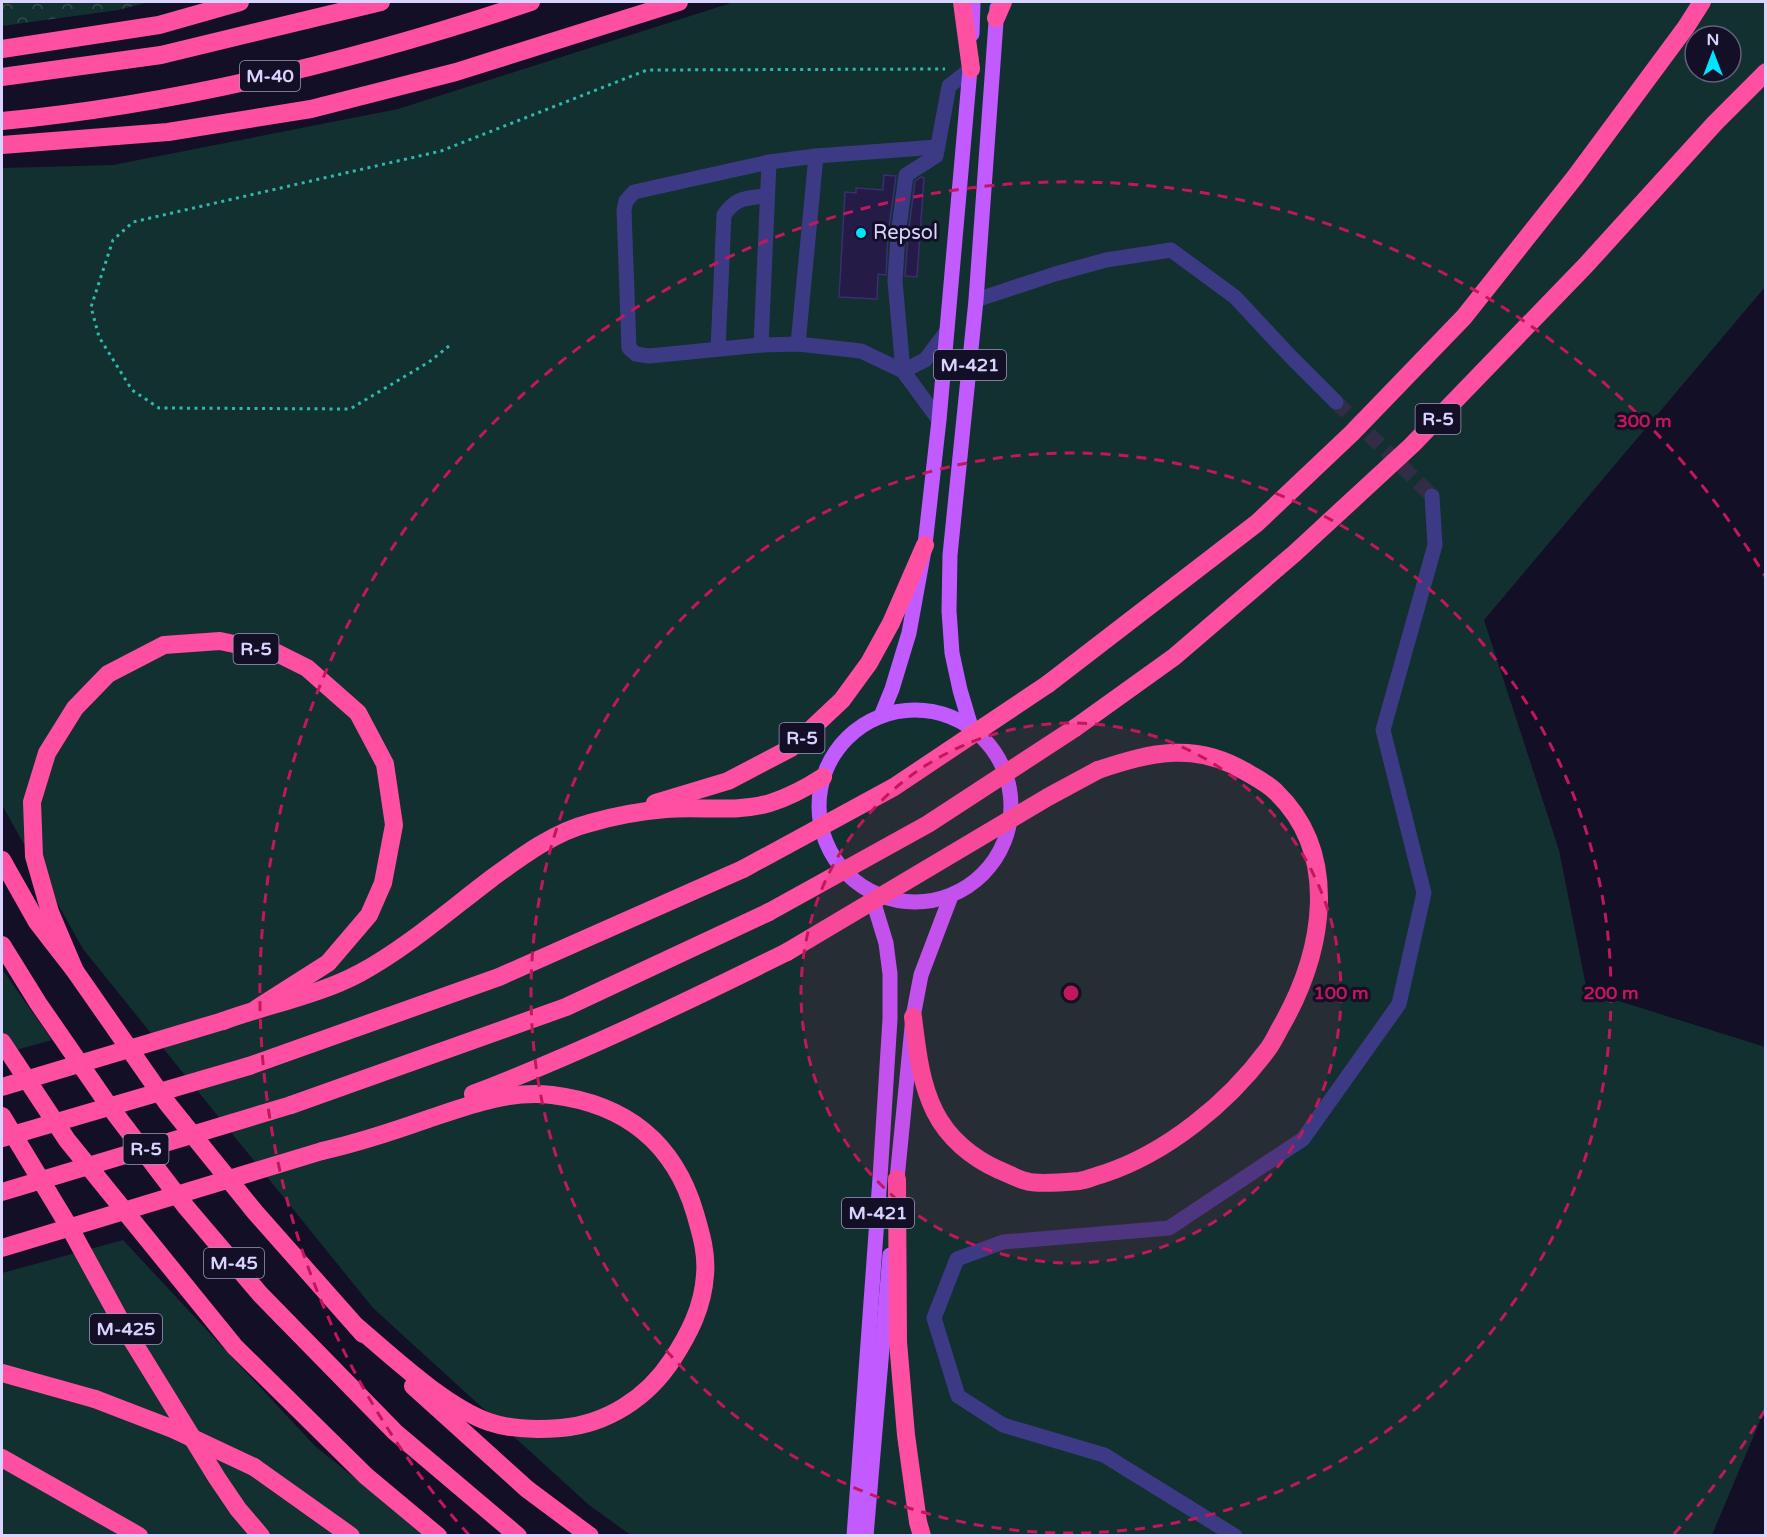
<svg xmlns="http://www.w3.org/2000/svg" width="1767" height="1537" font-family="'Varela Round',sans-serif">
	<style>
		.grass { fill: #12302f; fill-rule: evenodd }
		.forest { fill: url(#forest-crowns) }
		.building { fill: #241b47; stroke: #3b2d73; stroke-width: 1.5 }
		.lines { fill: none; stroke-linecap: round; stroke-linejoin: round }
		.minor-tunnel { stroke: #312d47; stroke-width: 15; stroke-dasharray: 15 8; stroke-linecap: butt }
		.path { stroke: #2fb8b0; stroke-width: 3; stroke-dasharray: 3 4.5; stroke-linecap: butt }
		.minor { stroke: #3d3a85; stroke-width: 15 }
		.major { stroke: #c25bff; stroke-width: 15 }
		.highway { stroke: #ff4fa3; stroke-width: 18 }
		.highway-bridge { stroke: #ff4fa3; stroke-width: 18 }
		.ring { fill: none; stroke: #c2185b; stroke-width: 3; stroke-dasharray: 10 8 }
		.poi-dot { fill: #00e5ff; stroke: #130f26; stroke-width: 2 }
		.labels { text-anchor: middle; dominant-baseline: central; stroke-width: 6; stroke-linejoin: round; paint-order: stroke }
		.shield { fill: #130f26; stroke: #9e99be; stroke-width: 1.5 }
		.shield-label { font-size: 18px; font-weight: bold; fill: #d9d4ff }
		.poi-label { font-size: 20px; fill: #d9d4ff; stroke: #130f26; text-anchor: start }
		.centre { fill: #c2185b; stroke: #130f26; stroke-width: 3 }
		.ring-label { font-size: 18px; text-anchor: middle; font-weight: bold; fill: #c2185b; stroke: #130f26; stroke-width: 6; stroke-linejoin: round; paint-order: stroke }
	</style>
	<defs>
		<pattern id="forest-crowns" width="20" height="18" patternUnits="userSpaceOnUse" patternTransform="scale(1.5)"><rect width="20" height="18" fill="#12302f"/><path d="M2 6a3 3 0 1 1 6 0M12 15a3 3 0 1 1 6 0" fill="none" stroke="#344d4e"/></pattern>
	</defs>
	<rect width="100%" height="100%" fill="#130f26"/>
	<g class="grass">
		<path d="M734,2H1765V287L1484,620L1559,850L1587,991L1765,1047V1409L1712,1535L632,1536L589,1505L373,1308L83,949L2,805V168L113,165L398,109ZM1695,36H1731V72H1695Z"/>
		<polygon points="2,969 52,1040 2,1054"/>
		<polygon points="123,1240 315,1446 426,1535 2,1536 2,1273"/>
	</g>
	<polygon class="forest" points="2,2 150,2 118,10 2,26"/>
	<g class="building">
		<polygon points="884,175 896,176 888,234 886,275 878,274 877,299 839,297 845,192 856,193 856,188 883,190"/>
		<polygon points="921,177 924,178 917,277 905,276 908,236 915,181"/>
	</g>
	<g class="lines">
		<polyline class="minor-tunnel" points="1336,402 1432,496"/>
		<polyline class="path" points="449,346 429,362 350,409 159,408 132,390 99,337 91,307 113,240 133,222 441,151 647,70 945,69"/>
		<g class="minor">
			<polyline points="937,147 816,156 769,162 634,192 626,201 624,210 629,348 636,354 649,356 761,345 798,344 861,351 903,371 939,420"/>
			<polyline points="976,300 1055,274 1106,260 1171,250 1235,297 1291,357 1336,402"/>
			<polyline points="798,344 816,156"/>
			<polyline points="761,345 769,162"/>
			<path d="M718,349L724,215C736,197 747,198 767,196"/>
			<polyline points="903,371 895,281 898,235 906,175 936,156 949,86 971,69"/>
			<polyline points="903,371 925,360 947,331"/>
			<polyline points="1235,1536 1104,1455 1003,1425 958,1396 934,1318 957,1259 1003,1242 1169,1228 1303,1139 1399,1004 1424,893 1383,730 1435,545 1432,496"/>
		</g>
		<g class="major">
			<polyline points="972,34 973,2"/>
			<circle cx="915" cy="806" r="96"/>
			<polyline points="881,716 892,689 909,633 925,545 939,420 971,58"/>
			<polyline points="971,727 960,690 952,653 949,611 950,555 976,300 997,8"/>
			<polyline points="896,1189 913,1017 921,975 951,896"/>
			<polyline points="854,1536 880,1178 890,1019 890,974 886,943 871,894"/>
			<polyline points="866,1536 890,1255"/>
		</g>
		<g class="highway">
			<polyline points="962,2 971,69"/>
			<polyline points="996,18 1003,2"/>
			<polyline points="2,49 159,25 240,2"/>
			<polyline points="2,77 161,55 381,2"/>
			<path d="M2,121C182,104 360,59 531,2"/>
			<polyline points="2,145 168,132 311,109 456,72 679,2"/>
			<polyline points="1048,684 1257,523 1352,433 1464,317 1575,177 1686,27 1702,2"/>
			<polyline points="1075,728 1174,657 1295,553 1412,445 1586,265 1715,123 1766,72"/>
			<polyline points="655,803 728,781 791,748 842,700 869,663 891,623 925,545"/>
			<polyline points="2,860 37,922 75,971 167,1103 255,1212 363,1334"/>
			<polyline points="2,945 38,1003 107,1103 186,1207 260,1294 395,1432 518,1536"/>
			<polyline points="75,971 50,912 34,856 32,802 47,753 75,708 108,674 164,645 220,641 277,653 307,668 358,713 385,764 394,825 383,883 369,915 328,963 256,1009"/>
			<path d="M913,1017C917,1049 920,1082 935,1112C948,1138 972,1158 999,1170C1007,1173 1017,1179 1026,1181C1037,1185 1067,1182 1079,1181C1087,1180 1095,1176 1103,1174C1167,1153 1228,1103 1268,1049C1274,1041 1278,1031 1283,1023C1323,951 1341,855 1276,792C1268,784 1258,779 1248,773C1196,741 1152,752 1098,770"/>
			<path d="M223,1021C269,1004 317,996 360,973C405,949 451,909 492,878C522,856 554,832 590,823C614,816 641,811 666,809C700,806 737,813 770,803C789,797 806,788 823,777"/>
			<polyline points="2,1042 67,1140 235,1347 366,1476 438,1536"/>
			<polyline points="249,1066 499,977 743,869"/>
			<path d="M473,1094C580,1053 684,1003 787,952"/>
			<polyline points="291,1105 566,1007 769,912"/>
			<polyline points="2,1116 71,1230 124,1327 217,1478 238,1509 261,1536"/>
			<path d="M322,1151C357,1143 391,1132 425,1120C467,1106 507,1090 552,1095C625,1104 674,1142 695,1213C701,1234 707,1253 705,1275C703,1307 689,1334 672,1360C647,1398 607,1424 561,1428C537,1430 512,1430 489,1422C444,1406 393,1357 356,1326"/>
			<polyline points="897,1179 898,1342 906,1435 918,1522 922,1536"/>
			<polyline points="2,1373 95,1399"/>
			<polyline points="413,1386 527,1489 590,1536"/>
			<polyline points="2,1458 139,1536"/>
			<polyline points="254,1467 351,1536"/>
		</g>
		<g class="highway-bridge">
			<polyline points="743,869 894,787 1048,684"/>
			<polyline points="769,912 928,824 1075,728"/>
			<polyline points="787,952 1048,797 1098,770"/>
			<polyline points="2,1087 223,1021"/>
			<polyline points="2,1138 249,1066"/>
			<polyline points="2,1192 291,1105"/>
			<polyline points="2,1248 322,1151"/>
			<polyline points="95,1399 173,1429 254,1467"/>
		</g>
	</g>
	<circle cx="1071" cy="993" r="270" fill="#c2185b" fill-opacity=".12"/>
	<g class="ring">
		<circle cx="1071" cy="993" r="270"/>
		<circle cx="1071" cy="993" r="540"/>
		<path d="M1765 1410A810 810 0 0 1 1673 1535M469 1535A810 810 0 1 1 1765 576"/>
	</g>
	<circle class="poi-dot" cx="861" cy="233" r="6"/>
	<g class="labels">
		<g class="shield">
			<rect x="240" y="61" width="60" height="30" rx="4.5"/>
			<rect x="934" y="350" width="72" height="30" rx="4.5"/>
			<rect x="1415.5" y="404" width="45" height="30" rx="4.5"/>
			<rect x="233.5" y="634" width="45" height="30" rx="4.5"/>
			<rect x="779.5" y="723" width="45" height="30" rx="4.5"/>
			<rect x="123.5" y="1134" width="45" height="30" rx="4.5"/>
			<rect x="842" y="1198" width="72" height="30" rx="4.5"/>
			<rect x="204" y="1248" width="60" height="30" rx="4.5"/>
			<rect x="90" y="1314" width="72" height="30" rx="4.5"/>
		</g>
		<g class="shield-label">
			<text x="270" y="76">M-40</text>
			<text x="970" y="365">M-421</text>
			<text x="1438" y="419">R-5</text>
			<text x="256" y="649">R-5</text>
			<text x="802" y="738">R-5</text>
			<text x="146" y="1149">R-5</text>
			<text x="878" y="1213">M-421</text>
			<text x="234" y="1263">M-45</text>
			<text x="126" y="1329">M-425</text>
		</g>
		<g class="poi-label">
			<text x="873" y="233">Repsol</text>
		</g>
	</g>
	<circle cx="1071" cy="993" r="9" class="centre"/>
	<g class="ring-label">
		<text x="1644" y="427">300 m</text>
		<text x="1341" y="999">100 m</text>
		<text x="1611" y="999">200 m</text>
	</g>
	<rect width="1767" height="1537" fill="none" stroke="#d9d4ff" stroke-width="6"/>
	<g transform="translate(1713 54)"><circle r="28" fill="#130f26" stroke="#625e7d" stroke-width="1.5"/>
	<path d="M0-4.5L10 22L0 15L-10 22Z" fill="#00e5ff"/>
	<text y="-9" font-size="16" font-weight="bold" text-anchor="middle" fill="#d9d4ff">N</text>
	</g>
</svg>
